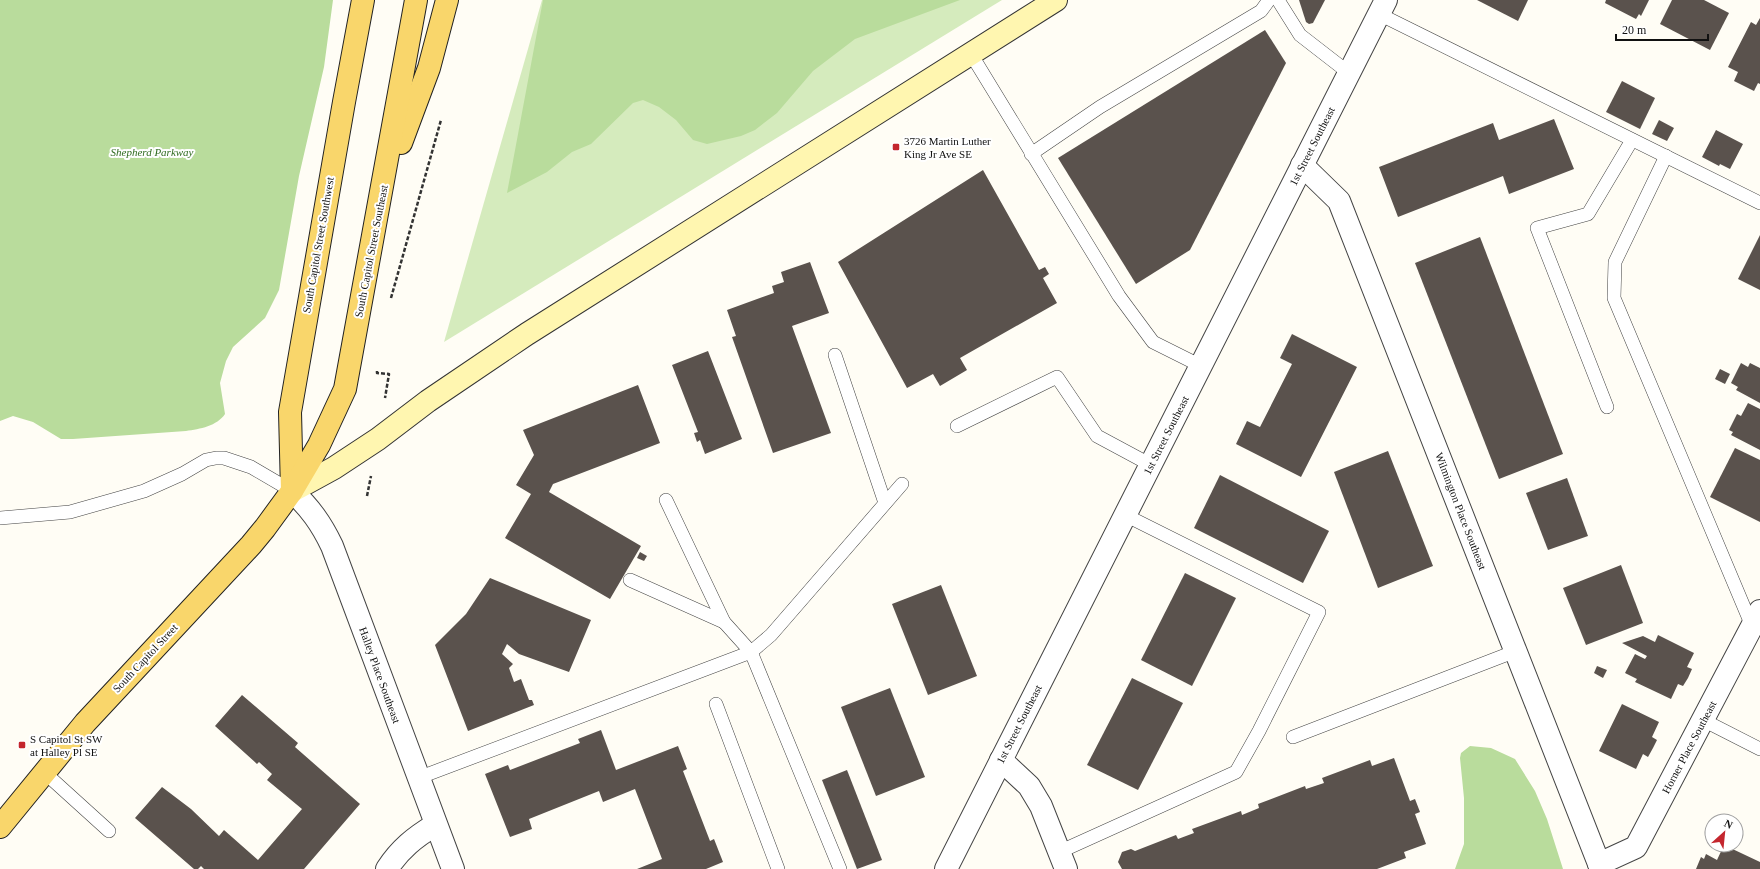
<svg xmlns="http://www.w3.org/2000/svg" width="1760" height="869" font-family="'Times New Roman',serif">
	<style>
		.green { fill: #d5ebbd }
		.forest { fill: #b9dc9c }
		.building { fill: #5a524d }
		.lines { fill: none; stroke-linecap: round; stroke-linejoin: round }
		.service-casing { stroke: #444; stroke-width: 14 }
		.minor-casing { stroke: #444; stroke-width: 24 }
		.secondary-casing { stroke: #333; stroke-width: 24 }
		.primary-casing { stroke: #222; stroke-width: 24 }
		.path { stroke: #333; stroke-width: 2.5; stroke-dasharray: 4 2; stroke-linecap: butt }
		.service { stroke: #fff; stroke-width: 13 }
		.minor { stroke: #fff; stroke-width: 22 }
		.secondary { stroke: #fff6b0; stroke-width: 22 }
		.primary { stroke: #f9d66b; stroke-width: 22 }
		.poi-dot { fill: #c4262e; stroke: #fff; stroke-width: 1.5 }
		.labels { text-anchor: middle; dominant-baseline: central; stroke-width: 4; stroke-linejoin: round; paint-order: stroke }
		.poi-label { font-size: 11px; fill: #111; stroke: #fff; text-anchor: start }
		.street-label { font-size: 11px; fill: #111; stroke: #fff }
		.park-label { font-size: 11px; font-style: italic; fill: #2f6b1f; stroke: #fff }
	</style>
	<rect width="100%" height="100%" fill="#fffdf5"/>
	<polygon class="green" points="542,0 1002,0 444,342"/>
	<g class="forest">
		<path d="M0,0H333L324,67L299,176L279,290L265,318L233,347L226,361L220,383L225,414C217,426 200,429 186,431L73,439H61L33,422L13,416L0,421Z"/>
		<polygon points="543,0 960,0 855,39 813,71 777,113 755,130 741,136 707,144 693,140 676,120 659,107 643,100 633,103 591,144 572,152 547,172 507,193"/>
		<polygon points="1470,746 1491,748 1515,759 1535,791 1547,819 1563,869 1455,869 1464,844 1464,798 1460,758 1461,753"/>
	</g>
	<g class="building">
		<polygon points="1299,0 1325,0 1313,23 1309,24 1306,22"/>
		<polygon points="1477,0 1528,0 1518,21"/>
		<polygon points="1606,0 1649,0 1641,16 1639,14 1636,19 1605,3"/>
		<polygon points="1672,0 1704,0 1729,13 1710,50 1660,24"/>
		<polygon points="1760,18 1760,84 1758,83 1754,91 1734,81 1738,72 1728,67 1751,22 1756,25"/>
		<polygon points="1265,30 1286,63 1190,250 1136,284 1058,158"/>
		<polygon points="1622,81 1655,98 1640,129 1606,112"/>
		<polygon points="1554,119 1574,169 1509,194 1503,176 1398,217 1379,167 1493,123 1499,140"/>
		<polygon points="1659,120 1674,128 1667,141 1652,134"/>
		<polygon points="1716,130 1743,144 1730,169 1720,164 1719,166 1702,157"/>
		<polygon points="983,170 1039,270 1045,267 1049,274 1043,278 1057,303 960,358 967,370 940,386 933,374 907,388 838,262"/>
		<polygon points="1760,235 1760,290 1738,279"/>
		<polygon points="1480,237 1563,454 1499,479 1415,263"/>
		<polygon points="810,262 829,313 792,326 831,433 773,453 732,337 736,336 727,310 774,293 772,286 784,282 781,272"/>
		<polygon points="1292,334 1357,367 1301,477 1236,444 1247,421 1260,427 1292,364 1280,358"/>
		<polygon points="708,351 742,439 705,454 700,440 697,442 694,433 698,432 672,365"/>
		<polygon points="1741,363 1748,367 1750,363 1760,368 1760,403 1736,390 1738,387 1731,383"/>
		<polygon points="1720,369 1730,374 1725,384 1715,379"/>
		<polygon points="638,385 660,443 553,484 549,492 641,546 610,599 505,538 531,494 516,485 534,455 523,430"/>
		<polygon points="1748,403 1760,409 1760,450 1731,435 1733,432 1729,430 1737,414 1741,416"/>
		<polygon points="1735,448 1760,460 1760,522 1710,497"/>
		<polygon points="1388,451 1433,566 1378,588 1334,472"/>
		<polygon points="1220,475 1329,531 1303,583 1194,528"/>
		<polygon points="1567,478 1588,536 1548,550 1526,493"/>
		<polygon points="640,552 647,556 644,561 637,558"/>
		<polygon points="1621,565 1643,623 1586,645 1563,588"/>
		<polygon points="1185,573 1236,598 1192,686 1141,660"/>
		<polygon points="490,578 591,620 569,672 519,654 507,644 502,654 513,664 509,668 514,682 521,679 529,700 532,700 534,705 468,731 435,645 466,614"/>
		<polygon points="941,585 977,676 928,695 892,604"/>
		<polygon points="1658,635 1694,653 1687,667 1692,669 1688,678 1683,686 1678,684 1671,699 1635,682 1637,679 1625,673 1635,654 1645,659 1647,656 1622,643 1643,636 1655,642"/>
		<polygon points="1597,666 1607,670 1603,678 1594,673"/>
		<polygon points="1132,678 1183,703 1138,790 1087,765"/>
		<polygon points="890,688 925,777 876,796 841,707"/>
		<polygon points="242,695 298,743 295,747 360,804 304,869 204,869 201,866 198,869 194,869 135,818 162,787 191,809 219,836 224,830 258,860 302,809 267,780 272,774 259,762 257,764 215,726"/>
		<polygon points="1622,704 1659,722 1652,737 1657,740 1653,748 1648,757 1643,754 1636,769 1599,751"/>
		<polygon points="601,730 616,770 678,746 687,769 683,771 710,841 714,839 723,862 706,869 637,869 662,859 635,789 603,802 599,791 529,819 532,829 510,837 485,774 508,765 510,770 580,743 578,739"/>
		<polygon points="1394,758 1410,801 1415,799 1420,812 1415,814 1426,844 1404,852 1406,858 1377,869 1122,869 1118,862 1122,852 1131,849 1135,851 1176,835 1178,839 1194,833 1192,829 1241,811 1242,815 1259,808 1258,804 1305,786 1306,789 1324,783 1322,778 1370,760 1372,766"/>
		<polygon points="847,770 882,860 857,869 822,780"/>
		<polygon points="1724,845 1760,862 1760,869 1696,869 1701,857 1704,859 1706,854 1717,860"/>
	</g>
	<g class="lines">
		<defs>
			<g id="service">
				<polyline points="1278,0 1300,35 1349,73"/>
				<polyline points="1379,14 1760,203"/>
				<polyline points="971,54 1119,296 1153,342 1201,366"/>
				<polyline points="1031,154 1100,107 1261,11 1269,0"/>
				<polyline points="1666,156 1615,262 1614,298 1752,626"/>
				<polyline points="835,355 885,503"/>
				<polyline points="1607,407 1537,228 1588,214 1632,140"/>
				<polyline points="957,426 1057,377 1097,436 1151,465"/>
				<polyline points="666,500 724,622 751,652 771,635 902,484"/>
				<polyline points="0,518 70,512 144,491 182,474 206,460 216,458 224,458 251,467 292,491"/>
				<polyline points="630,580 724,622"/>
				<polyline points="716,704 778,869"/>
				<polyline points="1703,720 1760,749"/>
				<polyline points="1293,737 1516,651"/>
				<polyline points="45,773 109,831"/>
				<polyline points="418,778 751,652 840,869"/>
				<polyline points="1059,852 1236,772 1259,731 1319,612 1125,515"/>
			</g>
			<g id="minor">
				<polyline points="1302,165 1339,201 1601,869"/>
				<path d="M292,491C310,508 321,523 332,546L453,869"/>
				<polyline points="1001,760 1029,786 1041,806 1066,869"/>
				<polyline points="1599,864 1636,847 1760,611"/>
				<path d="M387,869C400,849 415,837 435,825"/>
				<polyline points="946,869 1386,0"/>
			</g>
			<polyline id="secondary" points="292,491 334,468 378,439 428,401 527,334 1056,0"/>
			<g id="primary">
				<polyline points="401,143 429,68 447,0"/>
				<polyline points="292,491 290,412 344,102 363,0"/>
				<polyline points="0,827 85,723 251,545 265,528 292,491 319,445 345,389 416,0"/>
			</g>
		</defs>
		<use href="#service" class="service-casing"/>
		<use href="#minor" class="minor-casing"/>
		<use href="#secondary" class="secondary-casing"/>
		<use href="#primary" class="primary-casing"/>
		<g class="path">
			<polyline points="391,298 441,120"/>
			<polyline points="377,371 377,373 389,374 385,398"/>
			<polyline points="367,496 371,476"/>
		</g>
		<use href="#service" class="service"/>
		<use href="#minor" class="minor"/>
		<use href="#secondary" class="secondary"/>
		<use href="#primary" class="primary"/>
	</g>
	<g class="poi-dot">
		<rect x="892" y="143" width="8" height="8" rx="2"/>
		<rect x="18" y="741" width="8" height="8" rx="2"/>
	</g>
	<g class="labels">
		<g class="poi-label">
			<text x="904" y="141">3726 Martin Luther<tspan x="904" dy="13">King Jr Ave SE</tspan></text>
			<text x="30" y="739">S Capitol St SW<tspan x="30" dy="13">at Halley Pl SE</tspan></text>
		</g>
		<g class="street-label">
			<text transform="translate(1312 146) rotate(-63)">1st Street Southeast</text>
			<text transform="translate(318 245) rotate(-80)">South Capitol Street Southwest</text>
			<text transform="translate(371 251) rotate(-79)">South Capitol Street Southeast</text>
			<text transform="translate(1166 435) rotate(-63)">1st Street Southeast</text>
			<text transform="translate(1461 511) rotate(69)">Wilmington Place Southeast</text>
			<text transform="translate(145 658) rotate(-47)">South Capitol Street</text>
			<text transform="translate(380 675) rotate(70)">Halley Place Southeast</text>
			<text transform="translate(1019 724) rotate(-63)">1st Street Southeast</text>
			<text transform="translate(1689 747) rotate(-62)">Horner Place Southeast</text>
		</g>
		<g class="park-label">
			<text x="152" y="152">Shepherd Parkway</text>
		</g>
	</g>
	<g transform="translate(1724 833) rotate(27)"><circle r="19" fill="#ffffff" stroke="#a0a0a0"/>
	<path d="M0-3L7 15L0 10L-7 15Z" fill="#c4262e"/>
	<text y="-6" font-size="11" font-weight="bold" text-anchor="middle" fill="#111111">N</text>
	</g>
	<path d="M1616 34v6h92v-6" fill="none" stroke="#111111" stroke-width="2"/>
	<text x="1622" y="34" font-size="12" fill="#111111" stroke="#ffffff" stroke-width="3" paint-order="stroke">20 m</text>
</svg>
